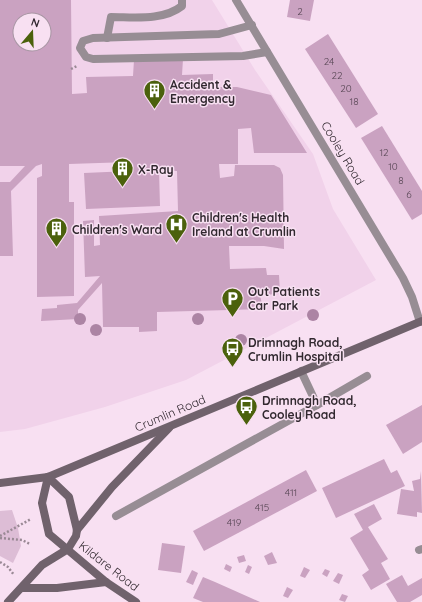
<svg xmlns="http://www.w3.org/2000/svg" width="422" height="602" font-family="Quicksand,sans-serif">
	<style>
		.built { fill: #f1d2ea; fill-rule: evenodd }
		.green { fill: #ddbdd6 }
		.building { fill: #caa2c1; fill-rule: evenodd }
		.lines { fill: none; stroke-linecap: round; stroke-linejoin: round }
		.path { stroke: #9a8995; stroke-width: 2.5; stroke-dasharray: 2 2; stroke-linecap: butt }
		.lane { stroke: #978d94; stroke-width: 8 }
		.street { stroke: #978d94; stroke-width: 8 }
		.secondary { stroke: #70626c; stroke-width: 8 }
		.tree { fill: #ac84a4 }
		.labels { text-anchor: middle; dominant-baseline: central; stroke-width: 3; stroke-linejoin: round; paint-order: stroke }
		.number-label { font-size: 10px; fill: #574654 }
		.poi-label { font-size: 12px; font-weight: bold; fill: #31282f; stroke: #f8e0f2; text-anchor: start }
		.street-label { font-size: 12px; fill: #31282f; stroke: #f8e0f2 }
	</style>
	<rect width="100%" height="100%" fill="#f8e0f2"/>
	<path class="built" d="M0,0H212L255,70L313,154L333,209L376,280L186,380L105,407L25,429L0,432ZM20,20H44V44H20Z"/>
	<polygon class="green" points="12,510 18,528 21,546 13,563 0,556 0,511"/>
	<g class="building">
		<path d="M0,0H71L72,94L87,93L86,77L133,76L134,60L183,59L182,75L213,74V87H237L271,95L307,153H254L251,128L238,129V164H219L220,178L234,176L235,165H274L280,168L283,175L284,249L264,246H229L230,269L266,268L267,275H279L280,294L260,295L263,309L157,312V331L139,332V327H103L102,283L78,310V319L41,321L42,309L57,308V305L77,303L100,276L85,277L83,221L94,220V246L100,245L99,216L178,211L177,171L159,170L160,206L86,209L84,173L130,171L129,162L69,164V202H74V296L37,297V178L42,176V164L36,166L11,191L13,256H0V182H10L25,166H0ZM20,20H44V44H20Z"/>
		<polygon points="290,0 314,0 310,21 287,17"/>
		<polygon points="328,34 378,114 356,128 305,49"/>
		<polygon points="382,126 422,191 422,214 412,220 361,138"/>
		<polygon points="422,405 422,442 403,454 386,425"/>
		<polygon points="384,459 391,473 397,470 405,486 336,518 322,488"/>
		<polygon points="306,470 317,491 204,551 193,531"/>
		<polygon points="421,471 422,513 417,512 417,517 397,514 401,489 414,491 412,481 420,479"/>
		<polygon points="374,504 382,519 368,527 388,559 381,563 390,579 371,590 362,575 369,570 350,538 363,530 354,514"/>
		<polygon points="162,543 185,546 181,573 158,570"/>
		<polygon points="272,552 277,563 268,565 264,556"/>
		<polygon points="244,555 246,561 239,563 237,557"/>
		<polygon points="226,564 232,567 230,572 224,569"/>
		<polygon points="248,565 252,567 249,574 245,572"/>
		<polygon points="304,567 310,570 305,578 300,576"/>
		<polygon points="325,569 330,571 327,577 322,574"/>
		<polygon points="192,570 198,573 193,585 186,582"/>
		<polygon points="338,573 343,575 339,584 333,581"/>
		<polygon points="402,575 408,586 422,578 422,595 410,602 397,602 386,584"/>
		<polygon points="203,577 215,582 260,602 203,602 193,598"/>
		<polygon points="287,587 293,590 288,598 283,596"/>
		<polygon points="342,594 348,596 345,602 339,600"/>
	</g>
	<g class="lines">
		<g class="path">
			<polyline points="71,69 77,66"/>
			<polyline points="0,536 31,519"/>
			<polyline points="0,538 22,540 30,544"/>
			<polyline points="0,562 8,567 14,575"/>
		</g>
		<g class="lane">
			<polyline points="252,25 219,34 93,38 83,41 80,48 86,57 93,59 243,56 267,52"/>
			<path d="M107,38L111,17C134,17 163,21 182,6V0"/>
		</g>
		<g class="street">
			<polyline points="236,0 403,278 412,297 420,322"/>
			<polyline points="317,405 367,376"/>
			<polyline points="116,516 317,405 301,371"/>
			<polyline points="419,550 422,549"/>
		</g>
		<g class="secondary">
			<polyline points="48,477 42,503 49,534 106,582 136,602"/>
			<polyline points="0,483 48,477 422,321"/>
			<polyline points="77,530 112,487 169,428"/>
			<polyline points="22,588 57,588 106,582"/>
			<polyline points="8,602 42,565 68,549 76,536 77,530 69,497 48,477"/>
		</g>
	</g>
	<g class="tree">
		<circle cx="313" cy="315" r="6"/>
		<circle cx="80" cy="319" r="6"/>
		<circle cx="198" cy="319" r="6"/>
		<circle cx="96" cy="330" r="6"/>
		<circle cx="241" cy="340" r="6"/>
	</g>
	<defs>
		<symbol id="building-pin" viewBox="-11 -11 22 30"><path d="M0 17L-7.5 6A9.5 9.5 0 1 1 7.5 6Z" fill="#4b610c" stroke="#f8e0f2"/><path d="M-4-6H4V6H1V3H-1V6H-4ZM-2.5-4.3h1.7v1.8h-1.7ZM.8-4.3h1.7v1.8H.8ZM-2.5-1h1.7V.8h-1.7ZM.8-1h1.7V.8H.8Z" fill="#fff"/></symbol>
		<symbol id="hospital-pin" viewBox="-11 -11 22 30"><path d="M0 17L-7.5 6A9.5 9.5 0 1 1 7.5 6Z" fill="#4b610c" stroke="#f8e0f2"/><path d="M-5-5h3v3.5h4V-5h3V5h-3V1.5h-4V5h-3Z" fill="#fff"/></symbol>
		<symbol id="parking-pin" viewBox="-11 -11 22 30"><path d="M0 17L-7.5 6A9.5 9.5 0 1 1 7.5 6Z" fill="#4b610c" stroke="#f8e0f2"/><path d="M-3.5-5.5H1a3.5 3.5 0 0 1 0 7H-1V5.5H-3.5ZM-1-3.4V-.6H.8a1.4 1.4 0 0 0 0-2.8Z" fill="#fff"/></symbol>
		<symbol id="bus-pin" viewBox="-11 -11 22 30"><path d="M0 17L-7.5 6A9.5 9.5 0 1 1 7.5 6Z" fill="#4b610c" stroke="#f8e0f2"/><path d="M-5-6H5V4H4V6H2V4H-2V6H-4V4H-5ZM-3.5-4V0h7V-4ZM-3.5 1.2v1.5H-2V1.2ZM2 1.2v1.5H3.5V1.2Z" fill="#fff"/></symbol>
	</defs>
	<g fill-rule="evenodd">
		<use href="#building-pin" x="142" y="78" width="25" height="34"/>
		<use href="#building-pin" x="110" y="156" width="25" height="34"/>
		<use href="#hospital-pin" x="164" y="212" width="25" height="34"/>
		<use href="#building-pin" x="44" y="216" width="25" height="34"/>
		<use href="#parking-pin" x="220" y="286" width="25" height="34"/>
		<use href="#bus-pin" x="220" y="336" width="25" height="34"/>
		<use href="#bus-pin" x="234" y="394" width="25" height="34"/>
	</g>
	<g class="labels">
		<g class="number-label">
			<text x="300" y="11">2</text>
			<text x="329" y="61">24</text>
			<text x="337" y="75">22</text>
			<text x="346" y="88">20</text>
			<text x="354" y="101">18</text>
			<text x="384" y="152">12</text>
			<text x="393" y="166">10</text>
			<text x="401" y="180">8</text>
			<text x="409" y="194">6</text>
			<text x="291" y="492">411</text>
			<text x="262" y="507">415</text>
			<text x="234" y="522">419</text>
		</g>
		<g class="poi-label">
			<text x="170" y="84">Accident &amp;<tspan x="170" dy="14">Emergency</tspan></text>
			<text x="138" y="169">X-Ray</text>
			<text x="192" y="217">Children's Health<tspan x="192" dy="14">Ireland at Crumlin</tspan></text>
			<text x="72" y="229">Children's Ward</text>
			<text x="248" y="291">Out Patients<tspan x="248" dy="14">Car Park</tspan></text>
			<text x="248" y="342">Drimnagh Road,<tspan x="248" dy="14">Crumlin Hospital</tspan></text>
			<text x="262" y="400">Drimnagh Road,<tspan x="262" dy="14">Cooley Road</tspan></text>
		</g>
		<g class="street-label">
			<text transform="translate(343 153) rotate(59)">Cooley Road</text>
			<text transform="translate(170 413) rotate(-23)">Crumlin Road</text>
			<text transform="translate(109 566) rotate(38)">Kildare Road</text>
		</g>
	</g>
	<g transform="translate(32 32) rotate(19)"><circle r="19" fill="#f8e0f2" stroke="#a896a4"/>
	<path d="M0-3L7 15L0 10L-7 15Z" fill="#4b610c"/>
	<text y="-6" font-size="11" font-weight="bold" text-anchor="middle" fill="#31282f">N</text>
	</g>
</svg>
